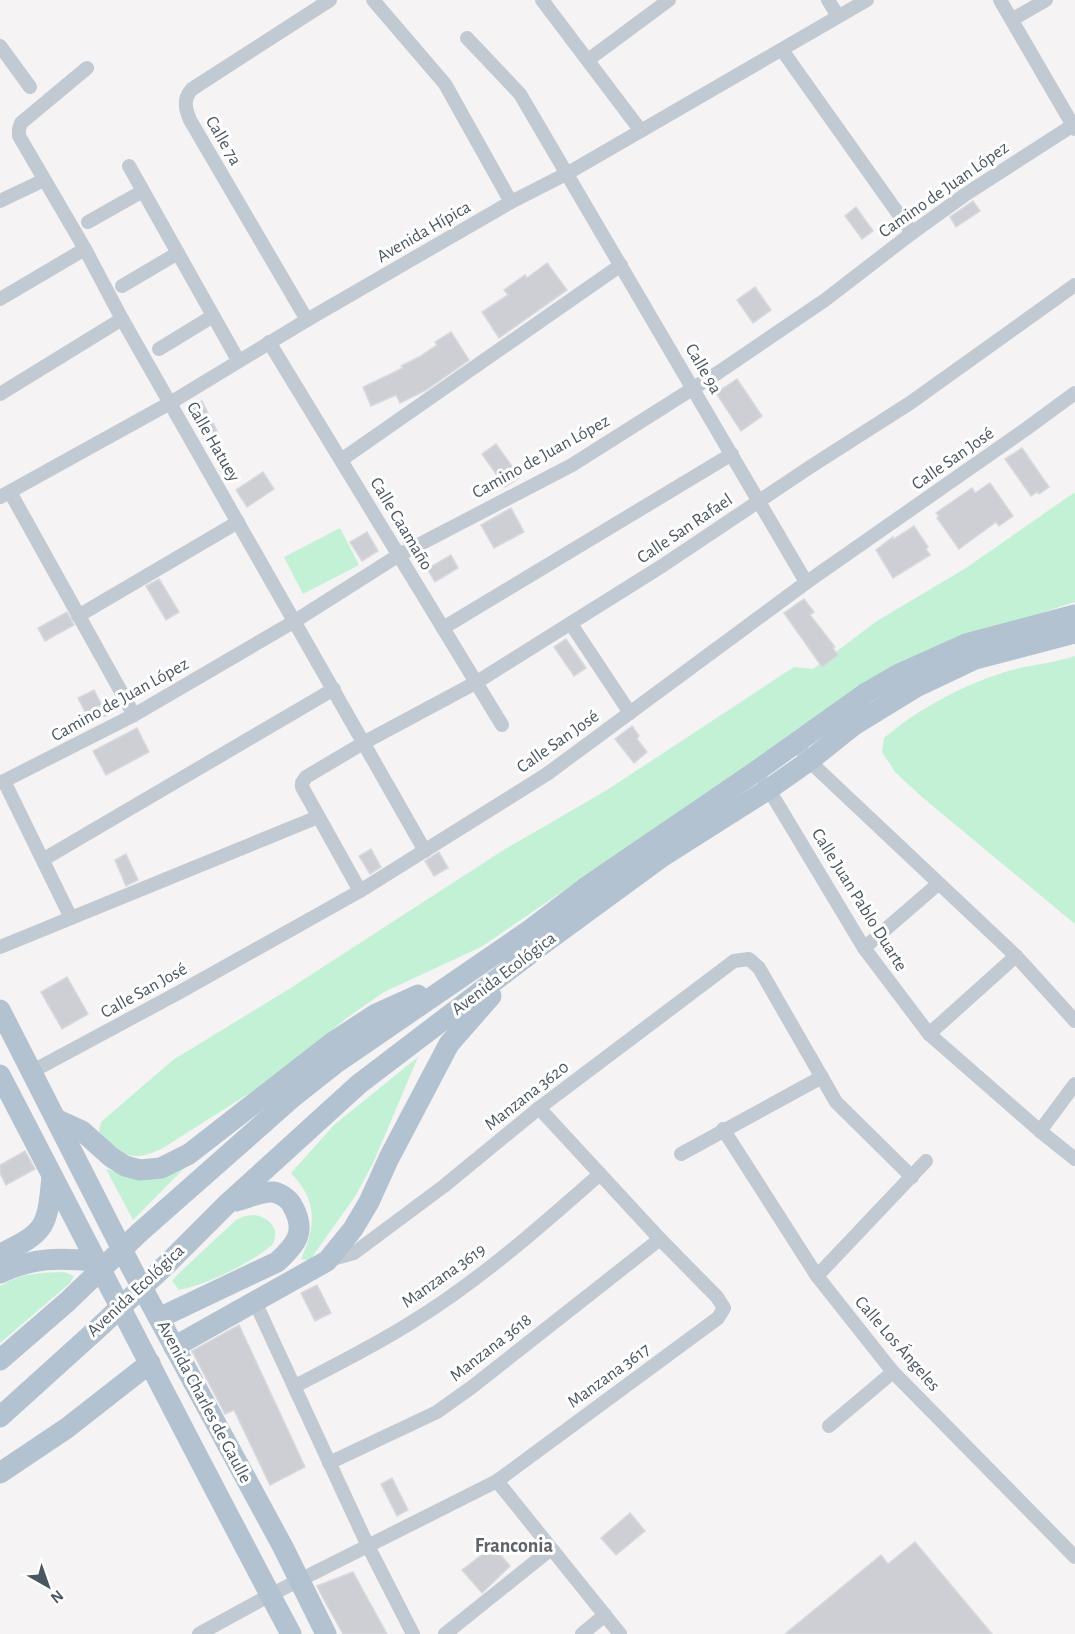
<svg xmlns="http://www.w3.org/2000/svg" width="1075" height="1634" font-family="'Alegreya Sans',sans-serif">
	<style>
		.green { fill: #c3f1d5 }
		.building { fill: #cdcfd5; stroke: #d7d9de; stroke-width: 1.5 }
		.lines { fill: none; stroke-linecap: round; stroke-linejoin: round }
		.street { stroke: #c1cad2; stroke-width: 14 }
		.primary { stroke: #b3c2d1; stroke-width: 21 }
		.primary-bridge { stroke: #b3c2d1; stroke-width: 21 }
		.labels { text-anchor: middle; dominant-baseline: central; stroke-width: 6; stroke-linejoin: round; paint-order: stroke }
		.street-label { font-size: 18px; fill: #4a5661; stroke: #fff }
		.neighbourhood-label { font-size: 20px; font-weight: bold; fill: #5f6368; stroke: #fff }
	</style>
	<rect width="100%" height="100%" fill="#f5f3f3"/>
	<g class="green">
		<path d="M1075,492V602L997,627L879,676L481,947L384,992L348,1017L267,1082L163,1148C131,1164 121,1155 99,1132L101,1122L173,1060L289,989L502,851L607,790L794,667L813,669L877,621L966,568Z"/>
		<polygon points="340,528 359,565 303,594 284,557"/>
		<path d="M1075,656V924L922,797L895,772L882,752L884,738C918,709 959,687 1002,673C1025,665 1051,664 1075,656Z"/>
		<path d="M418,1057L374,1161L356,1195L310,1260L301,1259C316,1226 318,1201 291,1173L334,1125Z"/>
		<polygon points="213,1139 133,1220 106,1169 124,1175"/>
		<path d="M255,1215C270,1218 281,1230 272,1245C249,1264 208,1284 179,1290L172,1281L178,1274L236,1220L245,1216Z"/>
		<path d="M64,1272L74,1276L70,1283L0,1343V1286C21,1273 39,1273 64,1272Z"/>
	</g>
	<g class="building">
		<polygon points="973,201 980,211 956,227 950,217"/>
		<polygon points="856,207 873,231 862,239 845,216"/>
		<polygon points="547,263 567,290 499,338 482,312 508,295 504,290 525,275 527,278"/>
		<polygon points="755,287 771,310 753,323 737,300"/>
		<polygon points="451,332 469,360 426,390 400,403 396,395 371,406 363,387 403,368 401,366 419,357 437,345 435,342"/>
		<polygon points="737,379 762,416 741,431 716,393"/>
		<polygon points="202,401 219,435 205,442 187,409"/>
		<polygon points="496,444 520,477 505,487 482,454"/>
		<polygon points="1022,448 1049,487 1039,494 1037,492 1031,496 1005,459"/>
		<polygon points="263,472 274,489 247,507 236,490"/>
		<polygon points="990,483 1013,516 999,526 996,522 959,549 937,518 939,516 936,513 972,488 975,493"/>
		<polygon points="511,508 524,532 494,548 481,525"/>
		<polygon points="914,526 928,547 926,549 930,555 893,578 876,550 893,537 894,539"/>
		<polygon points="367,532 378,551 362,561 350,542"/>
		<polygon points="451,555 458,568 435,582 427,569"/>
		<polygon points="159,579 179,612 166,620 146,586"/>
		<polygon points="804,599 814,612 810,615 835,647 833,648 838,655 822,667 784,613"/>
		<polygon points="67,612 74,625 45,641 38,628"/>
		<polygon points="566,639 586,668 574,676 554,647"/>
		<polygon points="94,690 107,715 91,723 78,698"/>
		<polygon points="632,726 639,736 637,739 647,752 634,763 615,739"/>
		<polygon points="137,728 149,752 106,775 93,751"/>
		<polygon points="371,849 381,867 370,874 359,856"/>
		<polygon points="439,852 448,868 434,876 425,861"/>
		<polygon points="126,854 138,880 126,886 115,860"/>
		<polygon points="67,977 88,1014 62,1029 41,992"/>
		<polygon points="25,1151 35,1169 6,1185 0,1173 0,1165"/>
		<polygon points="317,1285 331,1313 315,1321 301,1293"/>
		<polygon points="239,1325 305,1467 270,1485 234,1410 225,1414 192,1351"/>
		<polygon points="392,1478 408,1510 397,1516 381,1484"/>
		<polygon points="630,1513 645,1531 616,1555 601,1538"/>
		<polygon points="915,1542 992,1634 785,1634 881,1555 888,1564"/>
		<polygon points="493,1546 510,1566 482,1593 462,1570"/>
		<polygon points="353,1572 387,1634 343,1634 323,1598 317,1586"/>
	</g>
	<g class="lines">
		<g class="street">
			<polyline points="373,0 445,84 511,202"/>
			<polyline points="542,0 641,131"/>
			<polyline points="828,0 838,16"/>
			<polyline points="1000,0 1075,129"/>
			<polyline points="1013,19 1046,0"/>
			<polyline points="467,38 520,94 806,582"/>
			<polyline points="0,46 30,87"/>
			<polyline points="782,50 912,233"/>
			<polyline points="588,60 669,0"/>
			<polyline points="87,68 21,123 19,129 19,136 85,249 122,319 425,851"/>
			<polyline points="129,166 238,360"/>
			<polyline points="0,201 44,180"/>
			<polyline points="88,222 143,191"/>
			<polyline points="122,286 178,253"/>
			<polyline points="0,299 85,249"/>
			<path d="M307,320L190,120C185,108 183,99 192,89L330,0"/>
			<polyline points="269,342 502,725"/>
			<polyline points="159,349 213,316"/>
			<polyline points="0,394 122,319"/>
			<polyline points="341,460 621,265"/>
			<polyline points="10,492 134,715"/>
			<polyline points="0,497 170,403 307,320 511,202 568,173 867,0"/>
			<polyline points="78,616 238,522"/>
			<polyline points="571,624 630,713"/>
			<polyline points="443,628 732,454"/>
			<polyline points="797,743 809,761 1016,956 1075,1021"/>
			<polyline points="4,781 71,918"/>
			<polyline points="0,783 134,715 295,621 399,555 572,465 719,372 825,300 912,233 966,194 1075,124"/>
			<polyline points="765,783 864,948 929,1034 1040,1131 1075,1159"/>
			<polyline points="44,859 334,689"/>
			<polyline points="360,891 302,787 302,783 306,777 365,742 477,682 662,566 810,467 910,403 1075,285"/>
			<polyline points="0,947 318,817"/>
			<polyline points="864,948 938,884"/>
			<polyline points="929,1034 1016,956"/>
			<polyline points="31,1072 178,993 360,891 547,774 807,582 1026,429 1075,393"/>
			<polyline points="723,1129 817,1276 893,1372 1075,1557"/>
			<polyline points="1040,1131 1075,1084"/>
			<polyline points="681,1154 822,1077"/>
			<polyline points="329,1260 354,1253 444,1186 539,1108 734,961 749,959 759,968 836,1102 912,1177"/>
			<polyline points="817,1276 926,1161"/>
			<polyline points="255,1302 368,1546 413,1634"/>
			<path d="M295,1386C334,1366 374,1346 412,1322C480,1280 540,1227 600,1174"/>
			<polyline points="829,1426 893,1372"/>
			<polyline points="329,1463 437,1412 472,1387 660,1239"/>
			<polyline points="497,1481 620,1634"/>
			<polyline points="199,1634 270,1595 497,1481 718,1318 724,1308 717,1297 660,1239 539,1108"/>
			<polyline points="445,1634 551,1549"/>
			<polyline points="582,1634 605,1615"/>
		</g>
		<g class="primary">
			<polyline points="0,1010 132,1269 283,1547 326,1634"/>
			<path d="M0,1075C97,1261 192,1448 291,1634"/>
			<polyline points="58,1120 82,1131 111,1157 125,1166 140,1170 161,1168 189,1154 333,1042 376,1014 418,995"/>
			<polyline points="139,1233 293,1097 336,1063 527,932 585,888 758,770 866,693 899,674 966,644 1075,615"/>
			<path d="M0,1254C47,1232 47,1227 52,1177"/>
			<polyline points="167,1264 227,1204 359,1084 543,944 663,856 769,789 809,761 854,725 916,687 975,659 1075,633"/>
			<path d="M0,1273C34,1257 59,1258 95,1261"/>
			<path d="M159,1318L277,1262C297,1244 307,1231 292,1205C289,1199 280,1193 273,1192C261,1191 248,1198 236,1201"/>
			<polyline points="174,1347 327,1261 353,1229 369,1202 389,1158 449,1044 491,996"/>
			<polyline points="0,1360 67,1302"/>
			<polyline points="0,1417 94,1332"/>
			<polyline points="0,1473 67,1428 150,1363"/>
		</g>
		<g class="primary-bridge">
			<polyline points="67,1302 139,1233"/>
			<polyline points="94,1332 167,1264"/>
		</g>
	</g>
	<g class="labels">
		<g class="street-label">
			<text transform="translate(223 141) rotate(60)">Calle 7a</text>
			<text transform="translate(944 190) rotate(-35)">Camino de Juan López</text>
			<text transform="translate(424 232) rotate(-30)">Avenida Hípica</text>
			<text transform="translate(703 369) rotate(60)">Calle 9a</text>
			<text transform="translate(213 442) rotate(60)">Calle Hatuey</text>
			<text transform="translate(541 457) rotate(-29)">Camino de Juan López</text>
			<text transform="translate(953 459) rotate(-35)">Calle San José</text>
			<text transform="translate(401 524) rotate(59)">Calle Caamaño</text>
			<text transform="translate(685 529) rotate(-34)">Calle San Rafael</text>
			<text transform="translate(120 700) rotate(-29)">Camino de Juan López</text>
			<text transform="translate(558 742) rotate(-35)">Calle San José</text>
			<text transform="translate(859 900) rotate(58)">Calle Juan Pablo Duarte</text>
			<text transform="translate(504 974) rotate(-37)">Avenida Ecológica</text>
			<text transform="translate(144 991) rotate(-29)">Calle San José</text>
			<text transform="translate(527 1096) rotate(-38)">Manzana 3620</text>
			<text transform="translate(444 1276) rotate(-35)">Manzana 3619</text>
			<text transform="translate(136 1291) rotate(-43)">Avenida Ecológica</text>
			<text transform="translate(897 1344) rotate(49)">Calle Los Ángeles</text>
			<text transform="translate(491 1348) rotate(-38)">Manzana 3618</text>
			<text transform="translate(609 1376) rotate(-36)">Manzana 3617</text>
			<text transform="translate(204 1402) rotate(62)">Avenida Charles de Gaulle</text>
		</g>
		<g class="neighbourhood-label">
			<text x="514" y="1546">Franconia</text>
		</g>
	</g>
	<g transform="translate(48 1586) rotate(140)" stroke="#ffffff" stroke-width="4.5" paint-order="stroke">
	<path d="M0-4.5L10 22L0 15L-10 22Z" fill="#4a5661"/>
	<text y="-9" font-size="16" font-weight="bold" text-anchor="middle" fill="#4a5661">N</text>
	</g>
</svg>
